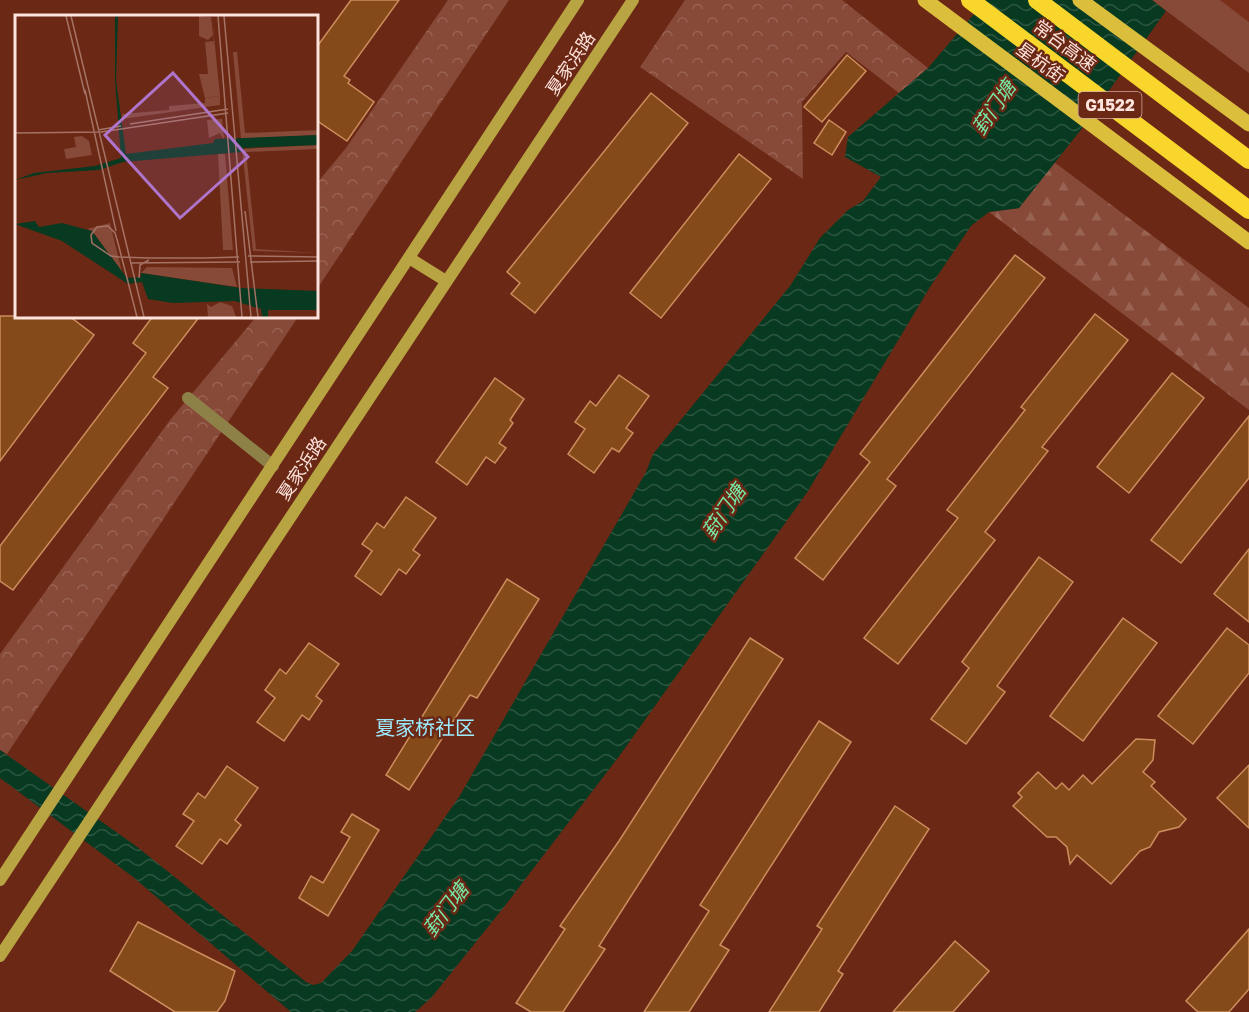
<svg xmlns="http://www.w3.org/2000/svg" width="1249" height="1012" font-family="'Golos Text','Noto Sans SC',sans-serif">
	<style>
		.built { fill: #7a2f1a }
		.grass { fill: #874938 }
		.forest { fill: url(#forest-firs) }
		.park { fill: url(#park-crowns) }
		.water { fill: url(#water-waves) }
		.building { fill: #854a19; stroke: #cd8d5e; stroke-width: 1.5 }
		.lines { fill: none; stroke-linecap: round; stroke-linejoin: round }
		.street { stroke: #8e8148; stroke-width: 12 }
		.secondary { stroke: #b9a444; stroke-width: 12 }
		.primary { stroke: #dbbe3b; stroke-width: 15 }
		.highway { stroke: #f9d62b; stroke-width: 18 }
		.labels { text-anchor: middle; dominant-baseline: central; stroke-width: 5; stroke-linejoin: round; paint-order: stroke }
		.shield { fill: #6b2815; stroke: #d1aba0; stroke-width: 1.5 }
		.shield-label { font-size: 16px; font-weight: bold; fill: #fde3dc }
		.street-label { font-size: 18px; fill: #fde3dc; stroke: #6b2815 }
		.water-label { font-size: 20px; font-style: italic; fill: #75e9a7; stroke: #6b2815 }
		.neighbourhood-label { font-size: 20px; fill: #9de9fd; stroke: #6b2815 }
		.inset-road { fill: none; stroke: #a57365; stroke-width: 1.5 }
		.view { fill: #af75cb; fill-opacity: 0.15; stroke: #af75cb; stroke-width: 3 }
		.inset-edge { fill: none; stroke: #fde3dc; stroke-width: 3 }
	</style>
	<defs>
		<pattern id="forest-firs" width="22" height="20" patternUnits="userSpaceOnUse" patternTransform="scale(1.5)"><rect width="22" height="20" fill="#874938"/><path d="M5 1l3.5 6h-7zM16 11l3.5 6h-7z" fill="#996354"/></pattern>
		<pattern id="park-crowns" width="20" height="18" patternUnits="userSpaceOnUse" patternTransform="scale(1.5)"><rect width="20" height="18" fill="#874938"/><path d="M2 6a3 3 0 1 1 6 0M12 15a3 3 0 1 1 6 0" fill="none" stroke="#996354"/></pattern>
		<pattern id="water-waves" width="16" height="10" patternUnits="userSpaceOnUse" patternTransform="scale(1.5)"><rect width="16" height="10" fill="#083921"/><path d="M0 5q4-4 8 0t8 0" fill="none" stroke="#2d5641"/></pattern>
	</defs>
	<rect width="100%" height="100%" fill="#6b2815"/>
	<polygon class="built" points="1220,0 1249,0 1249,22"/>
	<polygon class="grass" points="1152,0 1220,0 1249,22 1249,73"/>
	<polygon class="forest" points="1054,162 1249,308 1249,410 989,212 1019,208"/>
	<g class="park">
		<polygon points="448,0 509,0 317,289 317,183 346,148"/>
		<polygon points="685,0 842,0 928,68 899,93 846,52 802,102 803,179 640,67"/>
		<polygon points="256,317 298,317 7,754 0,750 0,654 170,420"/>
	</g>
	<polygon class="water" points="986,0 1152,0 1166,11 1080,131 1019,208 989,212 971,226 930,287 808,491 620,755 504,907 431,998 415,1012 291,1012 133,877 0,778 0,750 136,846 306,982 313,985 321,983 352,951 459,797 646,472 653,454 790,286 820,238 848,210 863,201 881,177 845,157 848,137 928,68"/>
	<g class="building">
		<polygon points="351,0 399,0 344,76 350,80 348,83 374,102 347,141 316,120 316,48"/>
		<polygon points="847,55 866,71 822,122 804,107"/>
		<polygon points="651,93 688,123 535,313 511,294 520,283 507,272"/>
		<polygon points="829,120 846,132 832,155 814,143"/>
		<polygon points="739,154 771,179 661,318 630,293"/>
		<polygon points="1015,255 1045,278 887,479 896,486 823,580 795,558 870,462 860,454"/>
		<polygon points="1095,314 1128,340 1042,447 1048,451 985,532 995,540 898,664 864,638 958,518 947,510 1025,410 1021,407"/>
		<polygon points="0,316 69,316 94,335 0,461"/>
		<polygon points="153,316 200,316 153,377 168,388 13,590 0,581 0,546 146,353 133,343"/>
		<polygon points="1172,373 1204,398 1129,493 1097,467"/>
		<polygon points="619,375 649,396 626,428 633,433 619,452 612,448 594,473 568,454 585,429 575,422 590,401 596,406"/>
		<polygon points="495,378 524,399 510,420 513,423 499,443 506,448 495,463 486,457 467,485 436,462"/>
		<polygon points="1249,416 1249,478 1181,563 1151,540"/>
		<polygon points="406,497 436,518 413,550 420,555 406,574 399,569 381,595 355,576 372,551 362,544 377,523 384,528"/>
		<polygon points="1249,549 1249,622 1214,594"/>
		<polygon points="1039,557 1073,582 997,686 1005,692 966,744 931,719 969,668 962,662"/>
		<polygon points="507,579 539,599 477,698 470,695 409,790 386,775"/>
		<polygon points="1123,618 1157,643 1083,741 1050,716"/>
		<polygon points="1227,628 1249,645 1249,673 1193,744 1158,716"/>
		<polygon points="750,638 783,659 599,946 605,949 563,1012 531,1012 516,1003 565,929 560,926 619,841"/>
		<polygon points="309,643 339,664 316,696 322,701 309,720 302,715 284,741 257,722 275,698 265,690 280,669 286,674"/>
		<polygon points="819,721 851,742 720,945 729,950 689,1012 644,1012 709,911 700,905"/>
		<polygon points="1136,739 1155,740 1153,760 1143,772 1155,782 1151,786 1186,819 1179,827 1159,832 1150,847 1140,851 1111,884 1077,855 1070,864 1067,847 1056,837 1047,837 1013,806 1022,797 1018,793 1038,772 1056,789 1062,783 1069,790 1083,775 1092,784"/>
		<polygon points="1249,765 1249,828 1217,798"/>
		<polygon points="227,766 258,788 235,820 241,825 227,844 220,839 202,864 176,846 194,821 183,814 198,793 205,798"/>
		<polygon points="895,806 929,829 838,971 843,974 819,1012 769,1012 822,929 817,926"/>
		<polygon points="352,814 379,830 328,916 299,898 311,876 323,883 350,837 341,832"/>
		<polygon points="138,922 235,971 225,1001 217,1012 175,1012 110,971"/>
		<polygon points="1249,929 1249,989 1229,1012 1198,1012 1186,1001"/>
		<polygon points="955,941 989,971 953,1012 893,1012"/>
	</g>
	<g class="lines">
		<polyline class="street" points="188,398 273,466"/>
		<g class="secondary">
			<polyline points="409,258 446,281"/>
			<polyline points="0,880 578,0"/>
			<polyline points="0,956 633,0"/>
		</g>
		<g class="primary">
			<polyline points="925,0 1249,242"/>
			<polyline points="1080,0 1249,124"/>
		</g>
		<g class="highway">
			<polyline points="970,0 1249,210"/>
			<polyline points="1037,0 1249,160"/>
		</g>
	</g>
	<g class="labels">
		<rect class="shield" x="1078.5" y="92" width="63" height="26" rx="4.5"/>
		<g class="shield-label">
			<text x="1110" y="105">G1522</text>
		</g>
		<g class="street-label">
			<text transform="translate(1065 45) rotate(37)">常台高速</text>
			<text transform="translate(1041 62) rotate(36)">星杭街</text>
			<text transform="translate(570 63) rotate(-56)">夏家浜路</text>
			<text transform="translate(301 468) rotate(-56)">夏家浜路</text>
		</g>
		<g class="water-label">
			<text transform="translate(993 107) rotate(-56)">葑门塘</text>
			<text transform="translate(723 511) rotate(-56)">葑门塘</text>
			<text transform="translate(445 909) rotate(-53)">葑门塘</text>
		</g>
		<g class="neighbourhood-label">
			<text x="425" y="727">夏家桥社区</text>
		</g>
	</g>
	<g transform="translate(15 15)">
		<rect width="303" height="303" fill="#6b2815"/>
		<path d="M184,1L196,2L198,20L193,25L184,21ZM218,37H222L230,118L303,115V120L226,124ZM303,130V134L231,137L241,234L303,238L238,236L227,134ZM95,208L107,257L77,216L72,214ZM205,287L217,291L221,302H193L192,289L196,292Z" fill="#874938"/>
		<path d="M197,1L205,81L190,83L184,59H193L190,27L199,26ZM203,138L210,139L218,235H208Z" fill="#874938"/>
		<path d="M205,81V90L107,104V99L154,95V91L190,88V83ZM207,104L209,125L205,118L194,123L192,105ZM67,121L74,126L77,140L51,144L49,134L61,132L59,122ZM132,252L217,253L222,272L126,258Z" fill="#874938"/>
		<path d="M100,1H103L101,65L111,139L198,128L200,124L303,120V130L229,133L227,137L108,147L84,155L32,158L0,165L19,158L80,151L106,143L100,65ZM20,206L24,212L47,208L77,216L112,263L126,262V258L226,273L303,276V295H253V302H247L246,294L220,286L158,288L133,284L127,267L113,269L47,226L0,209Z" fill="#083921"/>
		<path class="inset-road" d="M51,1L70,79M56,1L129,302M203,1L227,302M209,1L236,302M70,75L101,216M115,109L213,94M83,115L106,111M0,118L86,117L213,98M230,196L243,302M233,241L303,242M235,247L303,246M115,248L225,247M124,263L125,250L134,245M122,302L103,228L100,218L93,211L82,212L76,220L77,228L96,241L104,242L133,243H189L224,242"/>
		<path class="view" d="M158,58L233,142L165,203L90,120Z"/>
		<rect width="303" height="303" class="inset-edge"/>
	</g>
</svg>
